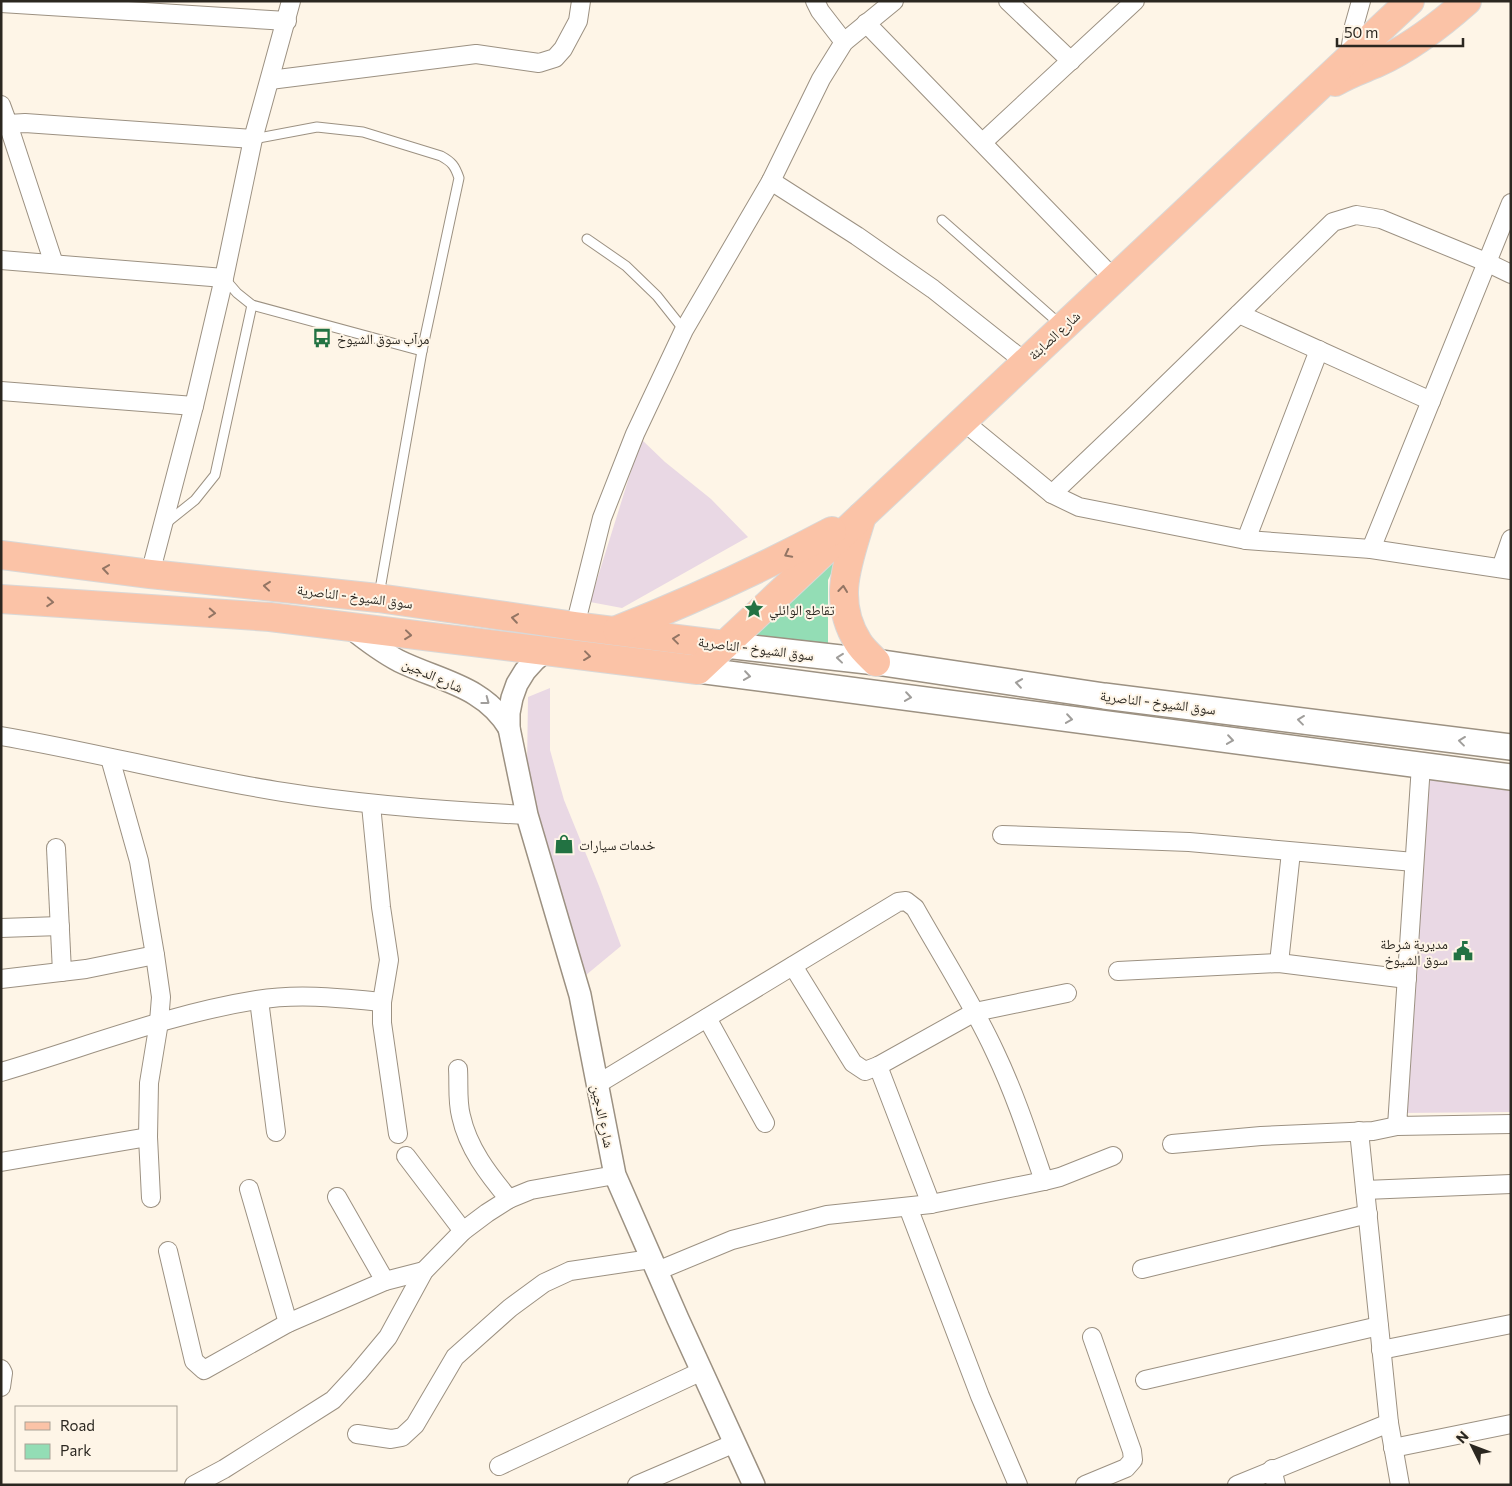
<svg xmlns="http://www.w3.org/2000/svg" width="1512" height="1486" font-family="Commissioner,'Noto Naskh Arabic',sans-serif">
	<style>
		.green { fill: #93ddb5 }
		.building { fill: #e9d8e4 }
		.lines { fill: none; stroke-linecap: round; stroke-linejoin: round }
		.service-casing { stroke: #9c9182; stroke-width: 11 }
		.minor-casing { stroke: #9c9182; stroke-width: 20 }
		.tertiary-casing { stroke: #9c9182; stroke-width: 24 }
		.secondary-casing { stroke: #9c9182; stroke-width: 28 }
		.primary-casing { stroke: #d9d8d7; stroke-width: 30 }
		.service { stroke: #fff; stroke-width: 9 }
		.minor { stroke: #fff; stroke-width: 18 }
		.tertiary { stroke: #fff; stroke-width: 21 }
		.secondary { stroke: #fff; stroke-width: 25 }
		.primary { stroke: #fbc3a7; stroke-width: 28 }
		.oneway { stroke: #937564 }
		.oneway2 { stroke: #a09e9b }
		.labels { text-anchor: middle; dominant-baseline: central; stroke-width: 4; stroke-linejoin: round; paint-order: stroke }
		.street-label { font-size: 14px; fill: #2b2720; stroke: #fef5e7 }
		.poi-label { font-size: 14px; fill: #2b2720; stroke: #fef5e7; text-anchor: start }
	</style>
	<rect width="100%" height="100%" fill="#fef5e7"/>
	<polygon class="green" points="831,557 837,562 828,580 828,651 754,639 752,635"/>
	<g class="building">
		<polygon points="641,439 665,462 711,499 748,537 622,608 590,602"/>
		<polygon points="550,688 550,750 564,800 599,886 621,946 586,975 553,874 537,814 527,768 528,697"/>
		<polygon points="1430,778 1511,791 1511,1112 1401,1113"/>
	</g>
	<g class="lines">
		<defs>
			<g id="service">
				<path d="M253,139L317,127L363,132L441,156C452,162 455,166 459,178L422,351L379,595"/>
				<polyline points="942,220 1061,325"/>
				<polyline points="587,239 626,266 657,296 684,330"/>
				<polyline points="224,278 237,293 252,305 422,351"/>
				<polyline points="165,524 195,500 215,475 252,305"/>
			</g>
			<g id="minor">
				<polyline points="815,1 820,11 844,42"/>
				<polyline points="1008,1 1071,61"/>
				<polyline points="1,3 287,21"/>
				<polyline points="866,23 1114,279"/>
				<polyline points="1349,58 1354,26 1361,1"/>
				<polyline points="270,80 476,54 539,63 555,58 563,49 578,21 581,1"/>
				<polyline points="1,105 8,124 25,123 253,139"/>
				<polyline points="8,124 54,264"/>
				<polyline points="983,142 1135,1"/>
				<polyline points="771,181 857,236 933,289 1025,362"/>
				<polyline points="1,260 224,278"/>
				<polyline points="1239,314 1431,401"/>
				<polyline points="1,391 194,406"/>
				<polyline points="963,421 1052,494 1079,507 1246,540 1371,549 1511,570"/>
				<polyline points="1052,494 1136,414 1333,222 1356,215 1381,219 1486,262 1511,274"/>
				<polyline points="1246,540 1319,350"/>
				<polyline points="1371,549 1511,203"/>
				<polyline points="1501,568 1511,539"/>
				<polyline points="150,574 194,406 224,278 253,139 291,1"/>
				<polyline points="575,626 602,518 635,434 684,330 771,181 821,79 844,42 894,1"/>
				<path d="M1,736C96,752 188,777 283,792C364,805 445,811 527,815"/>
				<polyline points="110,758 139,861 155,955 161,997 159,1022 149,1083 148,1137 151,1198"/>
				<polyline points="1421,765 1397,1126 1511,1124"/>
				<polyline points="371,805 381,907 389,960 382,1002 382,1023 398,1134"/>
				<polyline points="1002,835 1189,842 1414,862"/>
				<polyline points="56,848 62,972"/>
				<polyline points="1,928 60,926"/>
				<polyline points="1279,963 1291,852"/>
				<polyline points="793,966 853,1063 865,1071 878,1066 975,1012 1067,993"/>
				<polyline points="1118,971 1279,963 1407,979"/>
				<polyline points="1,979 86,969 155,955"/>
				<polyline points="259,1000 276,1132"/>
				<polyline points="707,1018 765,1123"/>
				<polyline points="878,1066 931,1204"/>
				<path d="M458,1069C459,1084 457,1101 461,1116C468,1148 488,1174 509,1199"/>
				<path d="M1,1072C86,1047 169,1014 257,1000C298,993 341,998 382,1002"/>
				<path d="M596,1085L898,902L906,901L915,908C942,956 972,1002 995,1052C1015,1094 1029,1137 1044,1181"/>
				<polyline points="1359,1131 1389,1423 1400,1485"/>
				<polyline points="1172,1144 1261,1136 1373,1131 1397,1126"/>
				<polyline points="406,1156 463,1231"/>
				<polyline points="1,1162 148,1137"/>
				<polyline points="249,1189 288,1323"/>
				<polyline points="1365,1190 1511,1184"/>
				<polyline points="337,1197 385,1281"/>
				<polyline points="908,1207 980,1396 1018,1485"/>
				<polyline points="168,1251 194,1361 204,1370 288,1323 385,1281 424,1271"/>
				<polyline points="1142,1269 1368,1214"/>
				<polyline points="657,1271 732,1240 827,1215 931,1204 1044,1181 1060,1177 1113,1156"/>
				<polyline points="1381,1350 1511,1324"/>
				<polyline points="1,1369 3,1373 1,1387"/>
				<polyline points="1145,1380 1379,1326"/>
				<polyline points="357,1434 391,1439 402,1437 415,1425 455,1357 510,1308 544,1283 570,1271 651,1259"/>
				<polyline points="1393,1448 1511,1424"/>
				<polyline points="499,1466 702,1371"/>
				<polyline points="1272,1469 1276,1485"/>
				<polyline points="194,1485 224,1469 333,1400 358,1373 388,1337 424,1271 463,1231 487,1213 509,1199 531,1190 615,1175"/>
				<polyline points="637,1485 735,1443"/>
				<polyline points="1085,1485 1126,1468 1133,1460 1132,1451 1092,1337"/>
				<polyline points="1237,1485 1389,1423"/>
			</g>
			<g id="tertiary">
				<path d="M351,628C366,640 382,652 399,661C440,681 484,686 509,728"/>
				<polyline points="547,650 535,660 525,671 517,684 512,698 509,713 509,728 527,815 580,995 615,1175 678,1319 754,1485"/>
			</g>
			<g id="secondary">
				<polyline points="725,645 876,662 1104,696 1511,747"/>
				<polyline points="698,670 1511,777"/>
			</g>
			<g id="primary">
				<path d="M1335,82C1348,74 1363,69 1377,63C1410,48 1440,25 1467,1"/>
				<path d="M862,516C849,560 831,599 858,642C862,649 870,656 876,662"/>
				<polyline points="1,555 150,574 378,598 575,626 725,645"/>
				<polyline points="1,599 270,617 698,670 1410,1"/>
				<path d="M617,630C691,601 762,568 832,531"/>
			</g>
		</defs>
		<use href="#service" class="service-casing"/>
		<use href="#minor" class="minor-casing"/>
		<use href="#tertiary" class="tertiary-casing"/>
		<use href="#secondary" class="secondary-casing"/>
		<use href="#primary" class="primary-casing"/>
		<use href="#service" class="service"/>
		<use href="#minor" class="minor"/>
		<use href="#tertiary" class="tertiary"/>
		<use href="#secondary" class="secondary"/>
		<use href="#primary" class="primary"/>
	</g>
	<defs><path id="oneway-chevron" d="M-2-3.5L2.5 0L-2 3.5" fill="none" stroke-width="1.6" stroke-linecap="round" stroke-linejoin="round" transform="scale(1.25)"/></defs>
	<g class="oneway">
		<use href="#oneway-chevron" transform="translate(788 554) rotate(153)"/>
		<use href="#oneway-chevron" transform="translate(106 569) rotate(-172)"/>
		<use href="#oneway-chevron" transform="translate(267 586) rotate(-174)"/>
		<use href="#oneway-chevron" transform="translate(843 589) rotate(-84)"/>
		<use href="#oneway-chevron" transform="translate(50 602) rotate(4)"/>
		<use href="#oneway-chevron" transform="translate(212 613) rotate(4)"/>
		<use href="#oneway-chevron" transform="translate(515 618) rotate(-172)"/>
		<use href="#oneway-chevron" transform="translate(408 635) rotate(6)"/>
		<use href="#oneway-chevron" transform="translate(676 639) rotate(-173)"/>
		<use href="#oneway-chevron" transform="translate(587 656) rotate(7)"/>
	</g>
	<g class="oneway2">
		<use href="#oneway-chevron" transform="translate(840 658) rotate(-174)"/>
		<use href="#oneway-chevron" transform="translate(747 676) rotate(8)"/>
		<use href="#oneway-chevron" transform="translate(1019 683) rotate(-172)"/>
		<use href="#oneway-chevron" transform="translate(908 697) rotate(8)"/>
		<use href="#oneway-chevron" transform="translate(486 701) rotate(37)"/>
		<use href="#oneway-chevron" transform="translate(1069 719) rotate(8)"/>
		<use href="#oneway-chevron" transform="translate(1301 720) rotate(-173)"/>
		<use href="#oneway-chevron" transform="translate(1230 740) rotate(8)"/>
		<use href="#oneway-chevron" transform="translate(1462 741) rotate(-173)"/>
	</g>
	<defs>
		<symbol id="bus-bare" viewBox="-9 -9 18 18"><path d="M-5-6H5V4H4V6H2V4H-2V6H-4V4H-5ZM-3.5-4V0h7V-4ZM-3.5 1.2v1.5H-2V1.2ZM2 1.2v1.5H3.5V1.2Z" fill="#227242" stroke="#fef5e7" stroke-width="2.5" paint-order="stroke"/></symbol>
		<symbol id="sight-bare" viewBox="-9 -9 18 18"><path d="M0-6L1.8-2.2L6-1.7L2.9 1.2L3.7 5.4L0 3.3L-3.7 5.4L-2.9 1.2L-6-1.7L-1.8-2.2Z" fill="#227242" stroke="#fef5e7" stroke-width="2.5" paint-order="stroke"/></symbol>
		<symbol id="shop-bare" viewBox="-9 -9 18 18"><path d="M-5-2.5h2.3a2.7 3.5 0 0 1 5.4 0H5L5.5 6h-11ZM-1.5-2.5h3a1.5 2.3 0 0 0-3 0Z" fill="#227242" stroke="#fef5e7" stroke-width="2.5" paint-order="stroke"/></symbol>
		<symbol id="civic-bare" viewBox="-9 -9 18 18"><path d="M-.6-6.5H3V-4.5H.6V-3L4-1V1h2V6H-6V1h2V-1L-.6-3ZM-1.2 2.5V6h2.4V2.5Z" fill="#227242" stroke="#fef5e7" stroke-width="2.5" paint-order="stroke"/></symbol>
	</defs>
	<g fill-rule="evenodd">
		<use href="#bus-bare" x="308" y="324" width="28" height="28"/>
		<use href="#sight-bare" x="740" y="595" width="28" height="28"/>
		<use href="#shop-bare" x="550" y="830" width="28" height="28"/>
		<use href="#civic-bare" x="1449" y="937" width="28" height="28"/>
	</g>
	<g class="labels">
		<g class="street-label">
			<text transform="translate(1054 335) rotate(-43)">شارع الصابئة</text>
			<text transform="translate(355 596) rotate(7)">سوق الشيوخ - الناصرية</text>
			<text transform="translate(756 648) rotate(7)">سوق الشيوخ - الناصرية</text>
			<text transform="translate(433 675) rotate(24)">شارع الدجين</text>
			<text transform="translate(1158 702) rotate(7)">سوق الشيوخ - الناصرية</text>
			<text transform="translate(603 1116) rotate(78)">شارع الدجين</text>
		</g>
		<g class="poi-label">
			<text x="337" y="338">مرآب سوق الشيوخ</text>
			<text x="769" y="609">تقاطع الوائلي</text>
			<text x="579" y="844">خدمات سيارات</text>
			<text x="1448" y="943" text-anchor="end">مديرية شرطة<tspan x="1448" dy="16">سوق الشيوخ</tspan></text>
		</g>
	</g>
	<rect width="1512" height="1486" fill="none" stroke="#2b2720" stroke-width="5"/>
	<rect x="15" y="1406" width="162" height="65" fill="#fef5e7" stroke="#aaa397"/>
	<rect x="25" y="1422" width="25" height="8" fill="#fbc3a7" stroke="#aaa397"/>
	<text x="60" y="1431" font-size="15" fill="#2b2720">Road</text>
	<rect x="25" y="1444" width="25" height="15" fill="#93ddb5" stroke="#aaa397"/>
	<text x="60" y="1456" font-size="15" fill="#2b2720">Park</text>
	<g transform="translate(1472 1446) rotate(312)" stroke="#fef5e7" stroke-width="4" paint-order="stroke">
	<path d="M0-4L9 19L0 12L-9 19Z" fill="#2b2720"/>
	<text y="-8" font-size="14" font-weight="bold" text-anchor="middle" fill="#2b2720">N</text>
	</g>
	<path d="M1337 38v8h126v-8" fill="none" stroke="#2b2720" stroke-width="2.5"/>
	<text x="1344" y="38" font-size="15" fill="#2b2720" stroke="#fef5e7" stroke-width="4" paint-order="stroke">50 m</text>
</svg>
